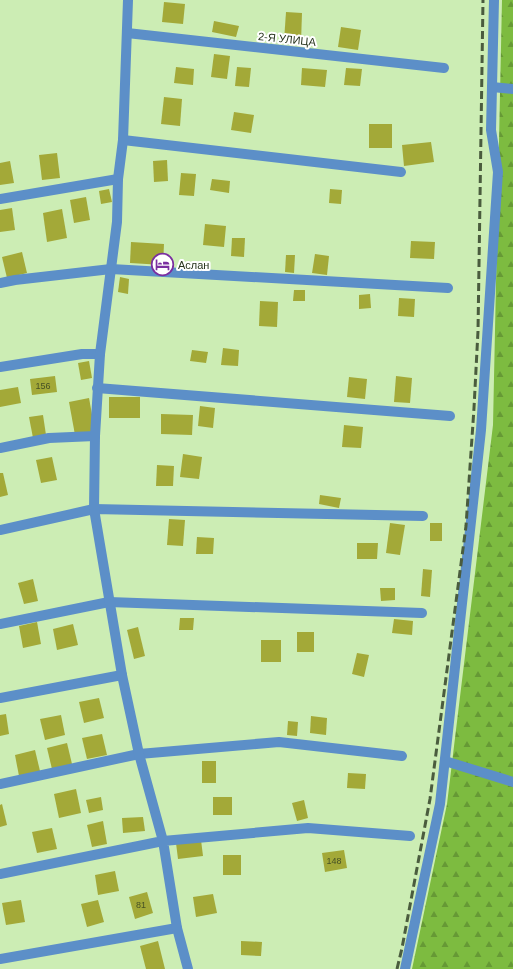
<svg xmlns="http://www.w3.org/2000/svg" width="513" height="969" font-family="Helvetica,sans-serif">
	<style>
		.forest { fill: url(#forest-firs) }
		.building { fill: #a3a938 }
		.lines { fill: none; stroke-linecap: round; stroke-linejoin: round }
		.minor { stroke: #5c8fc8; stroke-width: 10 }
		.rail { stroke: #4a5c3e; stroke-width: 3; stroke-dasharray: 8 4; stroke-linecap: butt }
		.labels { text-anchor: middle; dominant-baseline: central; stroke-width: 4; stroke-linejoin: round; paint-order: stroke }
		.number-label { font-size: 9px; fill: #475225 }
		.street-label { font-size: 11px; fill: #28351f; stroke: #fff }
		.poi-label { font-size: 11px; fill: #28351f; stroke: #fff; text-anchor: start }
	</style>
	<defs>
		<pattern id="forest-firs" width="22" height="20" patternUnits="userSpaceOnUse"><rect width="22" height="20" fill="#7dbb40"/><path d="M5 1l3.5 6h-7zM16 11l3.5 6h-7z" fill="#669935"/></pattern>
	</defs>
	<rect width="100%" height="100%" fill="#ccedb4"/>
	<polygon class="forest" points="502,0 513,0 513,969 412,969 447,804 493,425"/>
	<g class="building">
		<polygon points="164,2 185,4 183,24 162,22"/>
		<polygon points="286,12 302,13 301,42 284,41"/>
		<polygon points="214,21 239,26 236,37 212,32"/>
		<polygon points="341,27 361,30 358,50 338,47"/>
		<polygon points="214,54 230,56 227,79 211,77"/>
		<polygon points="176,67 194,69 193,85 174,83"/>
		<polygon points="237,67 251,68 249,87 235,86"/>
		<polygon points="302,68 327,70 325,87 301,85"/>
		<polygon points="346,68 362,69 360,86 344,85"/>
		<polygon points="164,97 182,99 180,126 161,124"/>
		<polygon points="234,112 254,115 251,133 231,130"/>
		<rect x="369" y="124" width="23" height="24"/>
		<polygon points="431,142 434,162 404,166 402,145"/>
		<polygon points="57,153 60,178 42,180 39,155"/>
		<polygon points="167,160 168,181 154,182 153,161"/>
		<polygon points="10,161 14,183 0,185 0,163"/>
		<polygon points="181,173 196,174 194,196 179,195"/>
		<polygon points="212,179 230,181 229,193 210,190"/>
		<polygon points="109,189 112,202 101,204 99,191"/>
		<polygon points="330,189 342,190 341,204 329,203"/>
		<polygon points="86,197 90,220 74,223 70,200"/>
		<polygon points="12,208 15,230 0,232 0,210"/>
		<polygon points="62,209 67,238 47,242 43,213"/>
		<polygon points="205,224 226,226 224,247 203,245"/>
		<polygon points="232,238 245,238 244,257 231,256"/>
		<polygon points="411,241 435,242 434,259 410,258"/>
		<polygon points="131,242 164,244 163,265 130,263"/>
		<polygon points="22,252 27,273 7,278 2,257"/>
		<polygon points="315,254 329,256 327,275 312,273"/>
		<polygon points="286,255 295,255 294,273 285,272"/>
		<polygon points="120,277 129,279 128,294 118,292"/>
		<polygon points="294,290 305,290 305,301 293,301"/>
		<polygon points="370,294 371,308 359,309 359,295"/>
		<polygon points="399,298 415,299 414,317 398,316"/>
		<polygon points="260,301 278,302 277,327 259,326"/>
		<polygon points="223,348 239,350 238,366 221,365"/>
		<polygon points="192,350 208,352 206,363 190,361"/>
		<polygon points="89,361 92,378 81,380 78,363"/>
		<polygon points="55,376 57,392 32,395 30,379"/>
		<polygon points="396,376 412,378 410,403 394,402"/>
		<polygon points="349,377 367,379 365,399 347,397"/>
		<polygon points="18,387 21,403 0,407 0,390"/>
		<rect x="109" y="397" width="31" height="21"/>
		<polygon points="89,398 95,431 75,435 69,402"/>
		<polygon points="200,406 215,408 213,428 198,426"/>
		<polygon points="161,414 193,415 192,435 161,434"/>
		<polygon points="43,415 46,435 33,438 29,417"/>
		<polygon points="344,425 363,427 361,448 342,447"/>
		<polygon points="183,454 202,457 199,479 180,477"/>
		<polygon points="52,457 57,480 41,483 36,460"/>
		<polygon points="157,465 174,466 173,486 156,486"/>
		<polygon points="0,473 3,473 8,495 0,497"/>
		<polygon points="320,495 341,498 339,508 319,504"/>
		<polygon points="169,519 185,520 183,546 167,545"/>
		<polygon points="390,523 405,525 400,555 386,553"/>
		<rect x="430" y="523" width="12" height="18"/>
		<polygon points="197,537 214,538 213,554 196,554"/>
		<polygon points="357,543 378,543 377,559 357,559"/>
		<polygon points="423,569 432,570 430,597 421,596"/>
		<polygon points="33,579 38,601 24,604 18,583"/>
		<polygon points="380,588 395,588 395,600 381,601"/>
		<polygon points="180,618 194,618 193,630 179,630"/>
		<polygon points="394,619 413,621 412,635 392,633"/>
		<polygon points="37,622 41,644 23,648 19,626"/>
		<polygon points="73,624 78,645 57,650 53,629"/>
		<polygon points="138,627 145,656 134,659 127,630"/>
		<rect x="297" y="632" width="17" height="20"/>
		<rect x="261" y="640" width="20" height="22"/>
		<polygon points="357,653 369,655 364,677 352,674"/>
		<polygon points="99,698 104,718 84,723 79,702"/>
		<polygon points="6,714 9,734 0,736 0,715"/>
		<polygon points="61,715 65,735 45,740 40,719"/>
		<polygon points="311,716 327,718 326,735 310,733"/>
		<polygon points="288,721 298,722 297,736 287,735"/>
		<polygon points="102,734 107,755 87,759 82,738"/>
		<polygon points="67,743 72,764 52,769 47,748"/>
		<polygon points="35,750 40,771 19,776 15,755"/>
		<rect x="202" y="761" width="14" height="22"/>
		<polygon points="348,773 366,774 365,789 347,788"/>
		<polygon points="76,789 81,813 59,818 54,794"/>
		<polygon points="101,797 103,810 89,813 86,800"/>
		<rect x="213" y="797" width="19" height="18"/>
		<polygon points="304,800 308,818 297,821 292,803"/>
		<polygon points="2,804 7,825 0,827 0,805"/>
		<polygon points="143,817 145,831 123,833 122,818"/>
		<polygon points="103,821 107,844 92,847 87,825"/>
		<polygon points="52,828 57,849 37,853 32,832"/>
		<polygon points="201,840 203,856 178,859 176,843"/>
		<polygon points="344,850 347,868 325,872 322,853"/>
		<rect x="223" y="855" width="18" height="20"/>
		<polygon points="115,871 119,891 98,895 95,875"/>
		<polygon points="147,892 153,913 135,919 129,897"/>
		<polygon points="213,894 217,913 196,917 193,897"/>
		<polygon points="21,900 25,922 6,925 2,903"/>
		<polygon points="98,900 104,922 87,927 81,904"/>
		<polygon points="158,941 165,969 146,969 140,946"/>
		<polygon points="241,941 262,942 261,956 241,955"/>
	</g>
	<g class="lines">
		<g class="minor">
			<polyline points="127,33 444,68"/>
			<polyline points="492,87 513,89"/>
			<polyline points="123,140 401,172"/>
			<polyline points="0,199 118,179"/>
			<polyline points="0,283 15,280 111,269 448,288"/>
			<polyline points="0,367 82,354 100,354"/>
			<polyline points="97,388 450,416"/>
			<polyline points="0,448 49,438 95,436"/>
			<polyline points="0,530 94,509 423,516"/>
			<polyline points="0,624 109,602 422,613"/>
			<polyline points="0,698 122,675"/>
			<polyline points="445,761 513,782"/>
			<polyline points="0,784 139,754 279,742 402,756"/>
			<polyline points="0,874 163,841 139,754 122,675 94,509 95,436 100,354 117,222 118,179 123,140 128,0"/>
			<polyline points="0,959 177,928"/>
			<polyline points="188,969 177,928 163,841 308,828 410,836"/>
			<polyline points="405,969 440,804 481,430 498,172 491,130 494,0"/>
		</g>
		<polyline class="rail" points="397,969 402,948 430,799 466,526 474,408 478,331 483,0"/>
	</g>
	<defs>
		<symbol id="hotel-ring" viewBox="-11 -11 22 22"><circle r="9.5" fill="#fff" stroke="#7a2ea0" stroke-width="1.5"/><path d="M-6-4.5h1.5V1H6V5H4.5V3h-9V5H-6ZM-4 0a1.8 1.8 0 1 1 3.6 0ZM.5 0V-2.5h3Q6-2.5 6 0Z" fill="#7a2ea0"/></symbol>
	</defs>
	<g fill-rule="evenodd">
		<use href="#hotel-ring" x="150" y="252" width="25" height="25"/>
	</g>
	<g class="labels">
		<g class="number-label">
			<text x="43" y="386">156</text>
			<text x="334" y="861">148</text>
			<text x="141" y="905">81</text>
		</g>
		<g class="street-label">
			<text transform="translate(287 39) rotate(6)">2-Я УЛИЦА</text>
		</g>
		<g class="poi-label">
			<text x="178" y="265">Аслан</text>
		</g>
	</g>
</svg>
